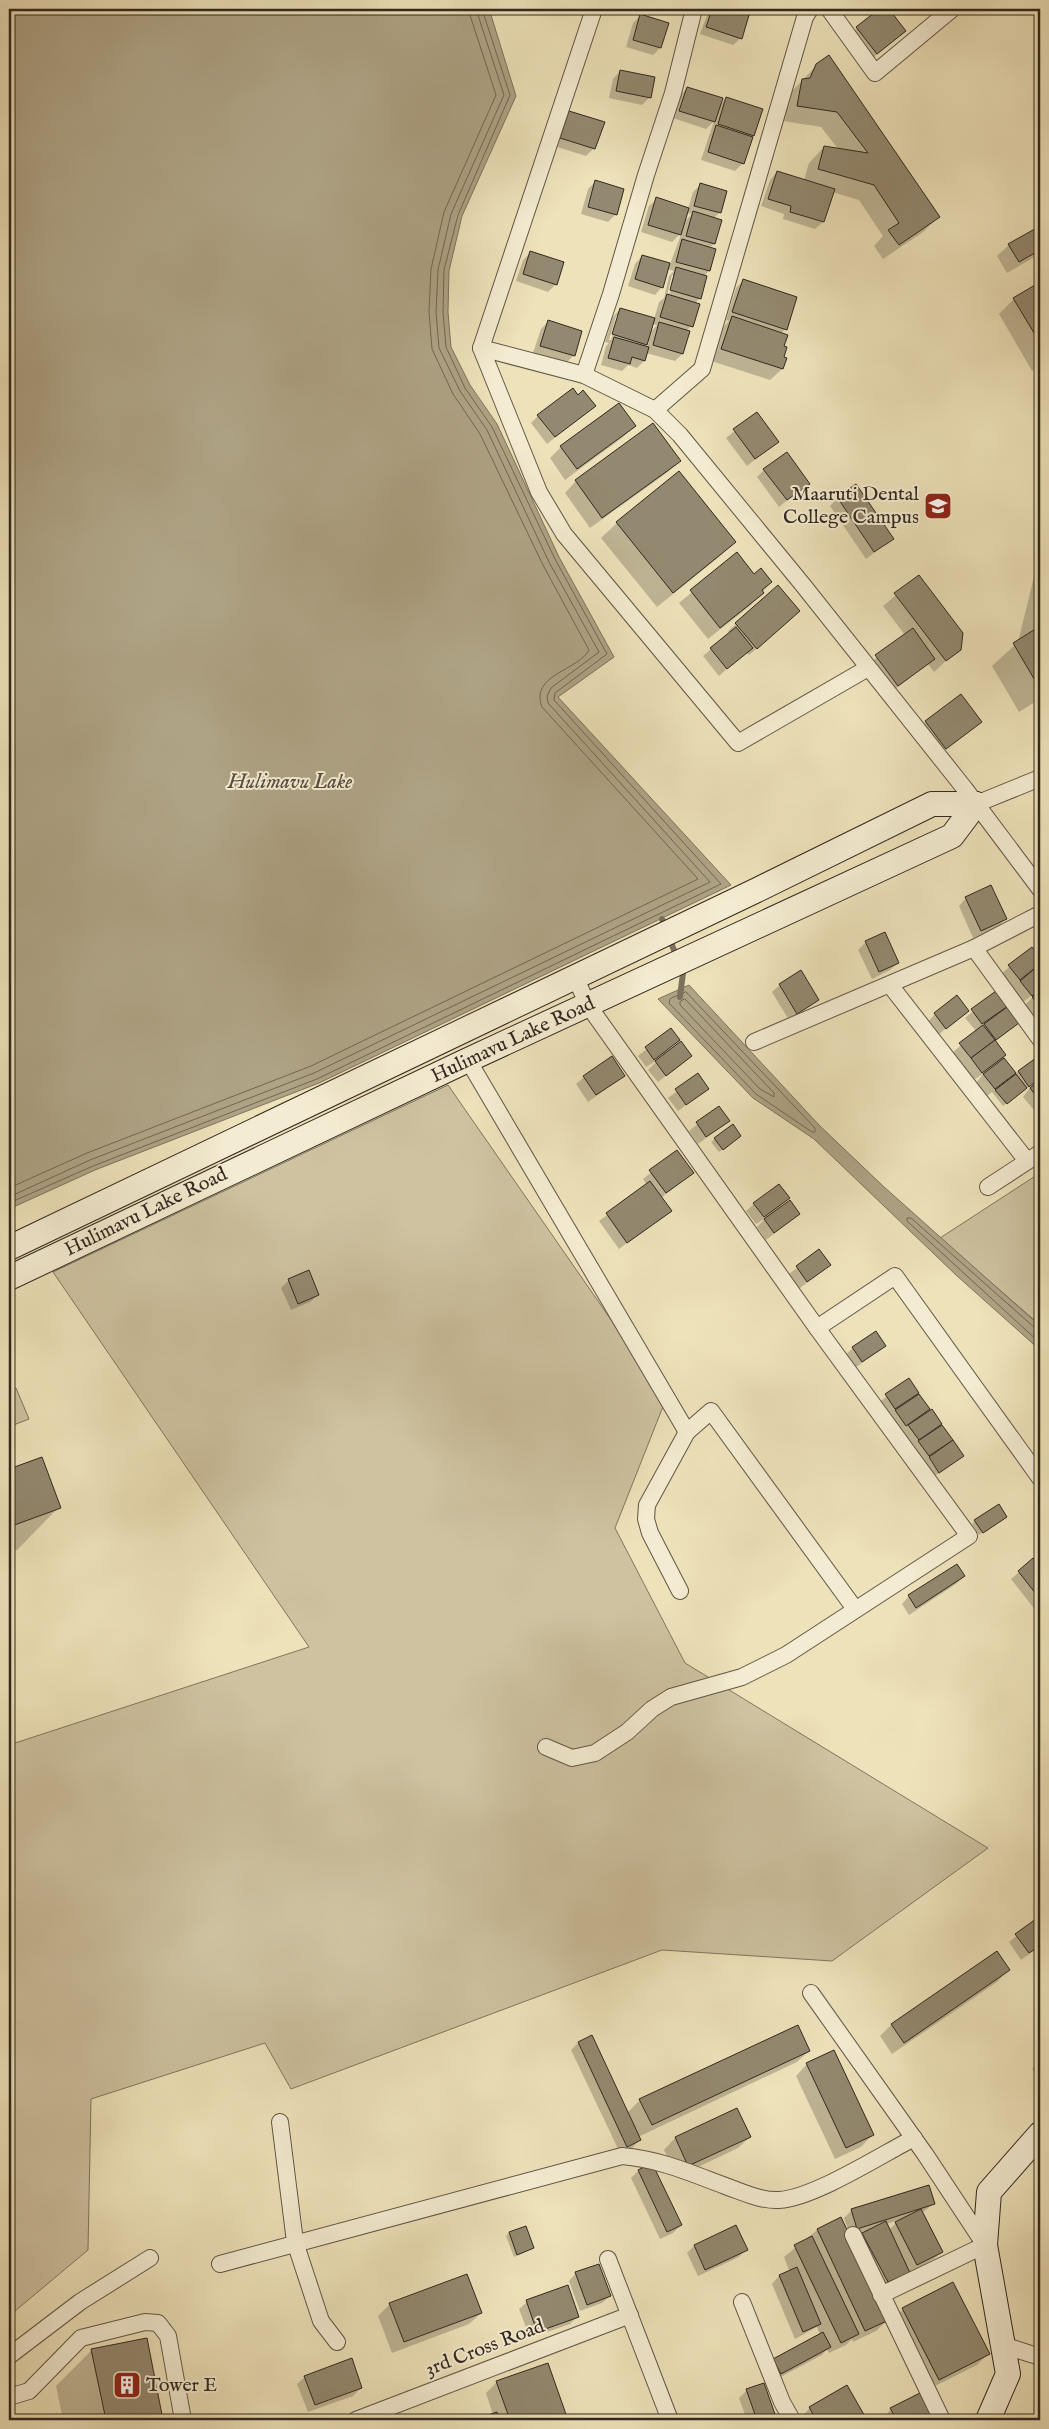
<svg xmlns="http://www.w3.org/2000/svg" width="1049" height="2429" font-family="'IM FELL English',serif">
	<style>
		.green { fill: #cec2a0; stroke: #807560 }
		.water { fill: #aea385; stroke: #7c725c }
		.shadow { fill: #0003; fill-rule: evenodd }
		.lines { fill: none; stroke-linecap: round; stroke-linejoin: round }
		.shore { stroke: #706652; stroke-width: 1 }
		.stream { stroke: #7c725c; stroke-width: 6 }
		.building { fill: #938970; stroke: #31281f }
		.street-casing { stroke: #605646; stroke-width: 18 }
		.secondary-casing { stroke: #31281f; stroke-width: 26 }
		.street { stroke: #f4ecd2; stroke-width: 16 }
		.secondary { stroke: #f4ecd2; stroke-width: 24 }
		.labels { text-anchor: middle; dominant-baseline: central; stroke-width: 4; stroke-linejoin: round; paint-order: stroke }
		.poi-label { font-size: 20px; fill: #31281f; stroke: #f4ecd2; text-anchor: end }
		.street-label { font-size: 20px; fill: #31281f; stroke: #f4ecd2 }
		.water-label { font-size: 21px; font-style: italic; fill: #564d3e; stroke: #f4ecd2 }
	</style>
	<rect width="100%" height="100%" fill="#eee2ba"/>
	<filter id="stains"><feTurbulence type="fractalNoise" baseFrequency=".004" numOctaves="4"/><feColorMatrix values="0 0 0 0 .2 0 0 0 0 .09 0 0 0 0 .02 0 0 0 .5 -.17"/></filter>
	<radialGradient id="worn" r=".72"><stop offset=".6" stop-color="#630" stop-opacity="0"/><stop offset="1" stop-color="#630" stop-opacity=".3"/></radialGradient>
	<g class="green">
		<polygon points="448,1085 666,1399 615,1528 685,1663 988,1848 832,1961 662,1950 291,2089 265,2043 91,2099 88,2250 9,2316 9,1745 309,1647 53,1272"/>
		<polygon points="1040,1173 1040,1325 940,1238"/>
		<polygon points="16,1388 29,1419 11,1426 9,1421 9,1391"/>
	</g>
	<g class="water">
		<polygon points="9,9 485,9 491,15 516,96 462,216 449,271 448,312 451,347 470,385 497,424 559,557 614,657 558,697 731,885 319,1083 95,1170 9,1209"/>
		<polygon points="689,985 819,1125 883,1186 1040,1326 1040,1350 956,1275 814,1139 753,1098 658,999"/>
	</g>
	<g class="shadow">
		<polygon points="707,9 750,9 745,15 741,38 733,45 700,34 709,10"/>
		<polygon points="881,9 888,9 905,31 869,61 849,35"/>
		<polygon points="640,16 660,48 653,55 626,47 633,23"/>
		<polygon points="817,65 938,217 923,232 883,259 874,246 883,236 859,200 832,192 823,222 815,229 783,219 784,214 761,206 770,180 777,172 804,180 809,163 824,147 839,150 821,127 783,121 787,96"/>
		<polygon points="620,71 650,97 642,105 609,98 613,79"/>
		<polygon points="687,88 719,106 726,98 753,135 743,163 735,171 701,160 714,121 706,129 673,118 680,96"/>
		<polygon points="569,113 594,148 586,156 554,146 562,120"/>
		<polygon points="595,182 616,214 608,222 581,214 588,189"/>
		<path d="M700,185L719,213L713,219L714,244L709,248L715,250L709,271L704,276L700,298L695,303L691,326L686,331L689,332L682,354L675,361L646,353L644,361L637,368L628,365L622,371L601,365L606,346L609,343L605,342L613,317L620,309L654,319L659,302L664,298L669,276L674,271L668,269L662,287L655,295L628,286L635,264L642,256L670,264L682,232L672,242L641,232L649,206L657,199L688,209L693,192ZM686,213L692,214L683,223ZM672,275H675L669,296H667ZM616,316H619L611,340H609ZM652,324L657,325L649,334ZM649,341L647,348L643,347Z"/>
		<polygon points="1040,227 1040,254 1007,273 997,256 1009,245"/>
		<polygon points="530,253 556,284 548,292 516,281 523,260"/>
		<polygon points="744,280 785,329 781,334 782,357 785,358 782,369 770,380 711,361 721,329 729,321 726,320 736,288"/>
		<polygon points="1040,283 1040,366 1032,371 999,314 1014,299"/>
		<polygon points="548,322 574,355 566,363 533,353 541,329"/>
		<polygon points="577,396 594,406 547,444 531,423 538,416"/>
		<polygon points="757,413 778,441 747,466 726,438"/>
		<polygon points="635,426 623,437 565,480 550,458 561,447"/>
		<polygon points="679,461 668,472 590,528 565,493 576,481"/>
		<polygon points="764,470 808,483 779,507 757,477"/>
		<polygon points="679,473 734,542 719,557 657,607 601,538 617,523"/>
		<polygon points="838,498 892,539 866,559 830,506"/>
		<polygon points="1040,552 1040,699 1019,712 992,666 1018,642"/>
		<polygon points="737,554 754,575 771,582 751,605 708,639 679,603"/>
		<polygon points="919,576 959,649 934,672 928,664 890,693 869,664 905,635 883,606"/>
		<polygon points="778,587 791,619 749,655 746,652 719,676 703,656 730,633 728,631 736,624"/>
		<polygon points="926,722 972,729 938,755 918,729"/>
		<polygon points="966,898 1005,919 998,927 973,938 959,906"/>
		<polygon points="866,942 898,963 890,970 872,979 858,950"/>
		<polygon points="1032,948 1040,959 1040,1014 1036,1018 1025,1005 1036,994 1035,993 1023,1002 1001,974"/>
		<polygon points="780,985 818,1000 789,1020 772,992"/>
		<polygon points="996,992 1017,1023 994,1042 1015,1073 1009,1078 1040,1056 1040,1104 1033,1109 1023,1097 1033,1084 1003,1106 992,1092 987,1096 976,1083 984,1073 974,1080 953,1052 977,1032 965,1018"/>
		<polygon points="967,1011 938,1035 928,1022 935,1014"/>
		<polygon points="671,1030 678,1040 666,1052 691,1056 658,1082 648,1070 659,1059 646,1067 638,1056"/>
		<polygon points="698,1075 707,1089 678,1111 668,1098"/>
		<polygon points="624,1076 588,1102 576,1084 584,1077"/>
		<polygon points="719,1107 728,1121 698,1144 689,1131"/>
		<polygon points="715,1139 736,1140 719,1152 711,1142"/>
		<polygon points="676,1152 692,1173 661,1198 670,1211 619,1249 599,1221 647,1185 643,1179"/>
		<polygon points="788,1198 780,1207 799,1214 766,1240 757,1227 767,1217 756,1224 746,1211 754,1204"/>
		<polygon points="819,1251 829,1265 799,1289 789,1274"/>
		<polygon points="289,1280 318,1295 310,1302 291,1310 281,1288"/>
		<polygon points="884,1346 854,1369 845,1355 853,1348"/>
		<polygon points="909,1380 962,1456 931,1479 878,1403"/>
		<polygon points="41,1458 59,1507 17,1550 9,1553 9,1471"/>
		<polygon points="1002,1520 979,1535 972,1524 975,1521"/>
		<polygon points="1033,1560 1040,1569 1040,1616 1011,1579"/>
		<polygon points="964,1576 956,1584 909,1615 902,1604 909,1596"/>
		<polygon points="1040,1917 1040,1946 1021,1960 1009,1942"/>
		<polygon points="996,1953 1008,1970 997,1982 892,2054 880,2036 891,2025"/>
		<polygon points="591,2037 627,2113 640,2100 809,2051 797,2062 638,2137 640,2140 632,2148 620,2153 571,2050 578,2043"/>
		<polygon points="1040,2057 1040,2074 1032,2069"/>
		<polygon points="807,2064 872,2135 861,2147 835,2159 796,2076"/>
		<polygon points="737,2110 750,2137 738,2148 677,2177 664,2150 675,2138"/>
		<polygon points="652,2164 681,2225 673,2233 660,2239 631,2178 638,2171"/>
		<path d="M933,2204L922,2213L941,2252L934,2259L880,2289L855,2241L866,2231L848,2236L888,2320L876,2331L853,2342L852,2339L846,2345L829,2353L827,2349L822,2355L773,2381L766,2368L820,2335L817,2327L795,2339L772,2284L779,2276L790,2272L784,2257L817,2230L840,2219L849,2233L844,2218L852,2210ZM899,2220L889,2230L886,2224Z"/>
		<polygon points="736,2226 746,2249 739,2257 698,2276 687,2253 694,2246"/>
		<polygon points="509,2233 533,2248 514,2257 506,2236"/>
		<polygon points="576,2273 610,2296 602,2303 580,2311 569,2281"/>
		<polygon points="527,2302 578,2316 570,2324 530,2338 519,2309"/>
		<polygon points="390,2304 481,2313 469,2324 392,2353 378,2316"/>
		<polygon points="903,2309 988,2354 977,2365 927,2390 892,2320"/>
		<polygon points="146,2340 162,2420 63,2420 56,2386 92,2350"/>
		<polygon points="547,2365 567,2420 479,2420 493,2415 486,2393 497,2382"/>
		<polygon points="305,2377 361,2388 353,2396 308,2412 297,2384"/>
		<polygon points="763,2384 776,2420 747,2420 739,2398 747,2390"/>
		<polygon points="846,2387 866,2420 805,2420 802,2416 810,2408"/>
		<polygon points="919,2394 933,2420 885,2420 884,2417 891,2409"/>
	</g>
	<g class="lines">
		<g class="shore">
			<polygon points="686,992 815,1128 815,1132 812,1132 756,1094 669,1003 670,999"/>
			<polygon points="685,999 774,1093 774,1097 760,1089 680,1005 680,1002"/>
			<path d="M9,1188L87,1153L311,1066L698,879L542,707C529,675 579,670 589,650L543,565L480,434L453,394L432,349L429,312L431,269L444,212L496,95L468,9"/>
			<polyline points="9,1197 90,1160 314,1073 710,882 548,703 547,696 551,688 599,652 549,562 487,430 460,391 439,348 436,312 438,270 451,214 504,95 476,9"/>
			<polyline points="9,1203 93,1166 317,1079 721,884 554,700 555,693 607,654 555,559 492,427 465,388 446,347 443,312 444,270 458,215 510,95 482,9"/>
			<polyline points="1040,1329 1035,1328 911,1218 907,1218 907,1221 1040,1343"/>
		</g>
		<g class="stream">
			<polyline points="662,919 677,958"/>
			<polyline points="680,997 683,973 681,967"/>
		</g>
	</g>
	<g class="building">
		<polygon points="712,9 729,9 749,15 742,39 706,27"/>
		<polygon points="879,9 889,9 906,31 877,54 856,27"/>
		<polygon points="640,14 669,23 661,48 633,40"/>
		<polygon points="829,55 940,217 899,245 888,230 899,223 874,185 818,169 824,146 868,153 837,112 797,106 802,79 810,78 816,64"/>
		<polygon points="620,70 655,77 651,98 616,91"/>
		<polygon points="687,87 723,98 715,122 679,111"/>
		<polygon points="726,97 763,109 754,136 718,124"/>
		<polygon points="569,111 605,122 595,149 560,138"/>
		<polygon points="716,125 753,137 744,164 708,152"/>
		<polygon points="777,171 835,189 824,222 790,212 791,206 768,199"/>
		<polygon points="595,180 624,189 617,215 588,207"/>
		<polygon points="700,183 727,191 721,213 694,206"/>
		<polygon points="656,197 689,208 681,235 648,225"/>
		<polygon points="693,211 722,220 715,244 686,236"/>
		<polygon points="1040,226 1040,250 1019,262 1008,244"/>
		<polygon points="682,239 716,249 710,271 676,262"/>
		<polygon points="530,251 564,262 557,285 523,274"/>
		<polygon points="642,255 670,263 663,288 635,279"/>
		<polygon points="676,267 707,276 701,299 670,290"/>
		<polygon points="743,279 797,297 787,330 732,312"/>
		<polygon points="1040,282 1040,343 1013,298"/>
		<polygon points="667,294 700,304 693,327 660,317"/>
		<polygon points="620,308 655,318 647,345 612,334"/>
		<polygon points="732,316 788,335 784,346 787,347 784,357 787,358 783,369 721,349"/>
		<polygon points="548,320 582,331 575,356 540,346"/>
		<polygon points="659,322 690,331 683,354 653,345"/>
		<polygon points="614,337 649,347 645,361 632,357 630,364 608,358"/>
		<polygon points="573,388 578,395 583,390 596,406 555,437 537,415"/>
		<polygon points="619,403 636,426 577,469 560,446"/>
		<polygon points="757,412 779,442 755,459 733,429"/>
		<polygon points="653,423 681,461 602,518 575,480"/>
		<polygon points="787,452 810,484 787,500 763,469"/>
		<polygon points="679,471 736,542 673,593 616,522"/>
		<polygon points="856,484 894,539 874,552 837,497"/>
		<polygon points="737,552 754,574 761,568 772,582 762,590 764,593 720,628 690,590"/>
		<polygon points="919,575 963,633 961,650 946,661 894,593"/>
		<polygon points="778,585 800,611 757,649 735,623"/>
		<polygon points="1040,616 1040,689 1013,643 1037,628"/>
		<polygon points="736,627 753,648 727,669 710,648"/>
		<polygon points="913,628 935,659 898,686 875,655"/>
		<polygon points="961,694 982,722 946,749 925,721"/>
		<polygon points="991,885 1007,919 981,931 965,897"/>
		<polygon points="885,932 899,963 879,972 865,941"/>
		<polygon points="1032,947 1040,957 1040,964 1020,980 1008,965"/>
		<polygon points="1040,964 1040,989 1032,996 1020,981"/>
		<polygon points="801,970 819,1000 797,1014 779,984"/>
		<polygon points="1040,990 1040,1007 1032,997"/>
		<polygon points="996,991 1008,1006 982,1024 971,1009"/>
		<polygon points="957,995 969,1011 946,1029 934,1013"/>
		<polygon points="1007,1007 1019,1023 996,1040 984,1024"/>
		<polygon points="983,1025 995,1040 971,1058 959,1043"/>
		<polygon points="671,1028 680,1040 654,1060 645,1047"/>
		<polygon points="995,1040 1006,1055 982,1073 971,1058"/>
		<polygon points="681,1041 692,1056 666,1076 655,1061"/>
		<polygon points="1040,1055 1040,1078 1029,1087 1018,1071"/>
		<polygon points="612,1056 625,1076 596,1095 583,1076"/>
		<polygon points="1004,1058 1016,1073 995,1089 983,1074"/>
		<polygon points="698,1073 709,1089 686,1105 675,1089"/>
		<polygon points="1016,1074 1027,1088 1007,1104 995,1090"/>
		<polygon points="1040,1080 1040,1101 1030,1088"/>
		<polygon points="719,1106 730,1121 706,1137 696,1122"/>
		<polygon points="733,1124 741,1136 723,1150 714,1138"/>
		<polygon points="677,1150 694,1173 666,1193 649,1170"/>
		<polygon points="650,1181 672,1211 627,1243 606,1213"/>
		<polygon points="779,1184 790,1198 764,1217 753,1203"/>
		<polygon points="790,1200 800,1214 774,1233 764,1219"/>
		<polygon points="819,1249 831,1265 807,1282 796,1266"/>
		<polygon points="309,1270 319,1295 298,1304 288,1279"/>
		<polygon points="876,1331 886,1346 862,1362 852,1347"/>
		<polygon points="909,1378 919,1393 895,1409 885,1394"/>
		<polygon points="919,1394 930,1409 906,1426 895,1410"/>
		<polygon points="932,1409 942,1424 919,1440 908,1425"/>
		<polygon points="942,1425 953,1440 929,1456 918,1441"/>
		<polygon points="953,1440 964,1456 939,1473 929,1457"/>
		<polygon points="42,1457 61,1508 9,1527 9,1469"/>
		<polygon points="999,1504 1007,1517 983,1533 974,1520"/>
		<polygon points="1033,1558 1040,1567 1040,1599 1018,1571"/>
		<polygon points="957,1564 965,1576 916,1608 908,1595"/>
		<polygon points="1040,1916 1040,1946 1029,1953 1015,1934"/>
		<polygon points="997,1951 1010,1970 904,2043 891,2024"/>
		<polygon points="798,2025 810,2051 652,2125 639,2099"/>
		<polygon points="592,2035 641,2140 627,2147 578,2042"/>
		<polygon points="834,2050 874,2135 846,2148 806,2063"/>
		<polygon points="737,2108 751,2137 688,2166 675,2137"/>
		<polygon points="652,2163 682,2225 667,2232 638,2170"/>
		<polygon points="929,2185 935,2204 857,2229 851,2209"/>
		<polygon points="921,2209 943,2252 917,2265 895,2222"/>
		<polygon points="841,2217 889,2320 865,2331 817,2229"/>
		<polygon points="886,2221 910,2273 888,2282 862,2233"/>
		<polygon points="736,2225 748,2250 705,2270 694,2245"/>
		<polygon points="526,2226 534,2248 517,2255 509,2232"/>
		<polygon points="812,2236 859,2334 841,2343 794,2245"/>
		<polygon points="599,2264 611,2296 587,2305 575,2272"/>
		<polygon points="797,2267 821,2324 803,2332 779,2275"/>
		<polygon points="467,2274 482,2313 404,2342 389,2303"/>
		<polygon points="953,2282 990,2354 939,2380 902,2308"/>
		<polygon points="568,2285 579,2317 537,2332 526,2300"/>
		<polygon points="823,2332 831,2347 781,2374 773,2359"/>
		<polygon points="147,2338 163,2420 106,2420 91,2349"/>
		<polygon points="352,2358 362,2388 315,2405 304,2376"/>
		<polygon points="548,2363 568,2420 510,2420 496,2381"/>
		<polygon points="764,2383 777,2420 757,2420 746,2389"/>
		<polygon points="847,2385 867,2420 816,2420 809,2407"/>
		<polygon points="920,2393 935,2420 897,2420 890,2408"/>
		<polygon points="497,2412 500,2420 479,2420 479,2418"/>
	</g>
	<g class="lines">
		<defs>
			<g id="street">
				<polyline points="594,9 481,348 584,375 655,410 680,435 803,585 965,789 1040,889"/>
				<polyline points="829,9 875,73 952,9"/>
				<polyline points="481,348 539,492 564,534 738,743 868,668"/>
				<polyline points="584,375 611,294 646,175 673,93 694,9"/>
				<polyline points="655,410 702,369 805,17 810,9"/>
				<polyline points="976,804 1040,778"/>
				<polyline points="974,948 1040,1039"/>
				<polyline points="890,985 1027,1161"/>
				<polyline points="754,1042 974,948 1040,914"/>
				<polyline points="468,1060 687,1432"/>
				<polyline points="988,1187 1040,1153"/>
				<polyline points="817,1328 895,1276 1040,1478"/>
				<polyline points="680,1591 650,1533 646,1519 647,1505 687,1432 711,1411 855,1609"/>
				<polyline points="546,1747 572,1758 595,1753 627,1732 652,1709 671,1697 742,1677 786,1655 969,1536 817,1328 588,1005 575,977"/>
				<polyline points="811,1993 925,2154 985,2245 881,2295"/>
				<polyline points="280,2122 295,2242 321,2321 337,2342"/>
				<polyline points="853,2235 942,2420"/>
				<polyline points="608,2259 670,2420"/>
				<path d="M220,2264L622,2156C660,2159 693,2174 728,2187C745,2193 762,2201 779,2200C814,2198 881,2155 914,2138"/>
				<polyline points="742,2302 782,2402 792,2420"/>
				<polyline points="1003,2345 1040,2357"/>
				<polyline points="9,2356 80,2302 150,2258"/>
				<polyline points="9,2397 29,2391 81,2338 145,2322 158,2323 168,2336 183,2420"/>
				<polyline points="356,2420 630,2315"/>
			</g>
			<g id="secondary">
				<polyline points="9,1248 755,891 932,804 976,804"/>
				<polyline points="9,1278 468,1060 952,836 976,804"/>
				<polyline points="988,2420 1008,2374 985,2245 989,2192 1040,2134"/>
			</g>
		</defs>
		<use href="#street" class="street-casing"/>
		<use href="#secondary" class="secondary-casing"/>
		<use href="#street" class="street"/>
		<use href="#secondary" class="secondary"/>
	</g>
	<defs>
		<symbol id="university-square" viewBox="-11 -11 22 22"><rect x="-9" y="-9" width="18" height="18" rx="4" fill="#8f2418" stroke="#f4ecd2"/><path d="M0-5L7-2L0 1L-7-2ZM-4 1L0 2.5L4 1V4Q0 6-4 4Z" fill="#fff"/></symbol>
		<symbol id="building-square" viewBox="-11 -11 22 22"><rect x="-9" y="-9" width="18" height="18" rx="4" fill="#8f2418" stroke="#f4ecd2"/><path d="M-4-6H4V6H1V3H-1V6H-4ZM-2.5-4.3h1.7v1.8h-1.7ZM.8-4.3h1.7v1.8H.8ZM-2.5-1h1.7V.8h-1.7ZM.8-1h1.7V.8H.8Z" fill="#fff"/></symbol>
	</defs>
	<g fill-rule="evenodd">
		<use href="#university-square" x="922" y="490" width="32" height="32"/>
		<use href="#building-square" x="111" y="2369" width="32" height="32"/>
	</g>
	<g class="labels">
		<g class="poi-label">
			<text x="919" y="494">Maaruti Dental<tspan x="919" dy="23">College Campus</tspan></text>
			<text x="146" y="2385" text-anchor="start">Tower E</text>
		</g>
		<g class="street-label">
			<text transform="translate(513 1040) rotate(-25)">Hulimavu Lake Road</text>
			<text transform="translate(146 1212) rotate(-26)">Hulimavu Lake Road</text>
			<text transform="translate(485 2348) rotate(-21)">3rd Cross Road</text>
		</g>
		<g class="water-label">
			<text x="290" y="782">Hulimavu Lake</text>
		</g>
	</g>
	<rect width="1049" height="2429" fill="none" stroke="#eee2ba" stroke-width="30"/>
	<rect x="10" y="10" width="1029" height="2409" fill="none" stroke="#31281f" stroke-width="2.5"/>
	<rect x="15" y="15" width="1019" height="2399" fill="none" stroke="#31281f"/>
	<rect width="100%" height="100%" filter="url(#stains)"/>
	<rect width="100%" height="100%" fill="url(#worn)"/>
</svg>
